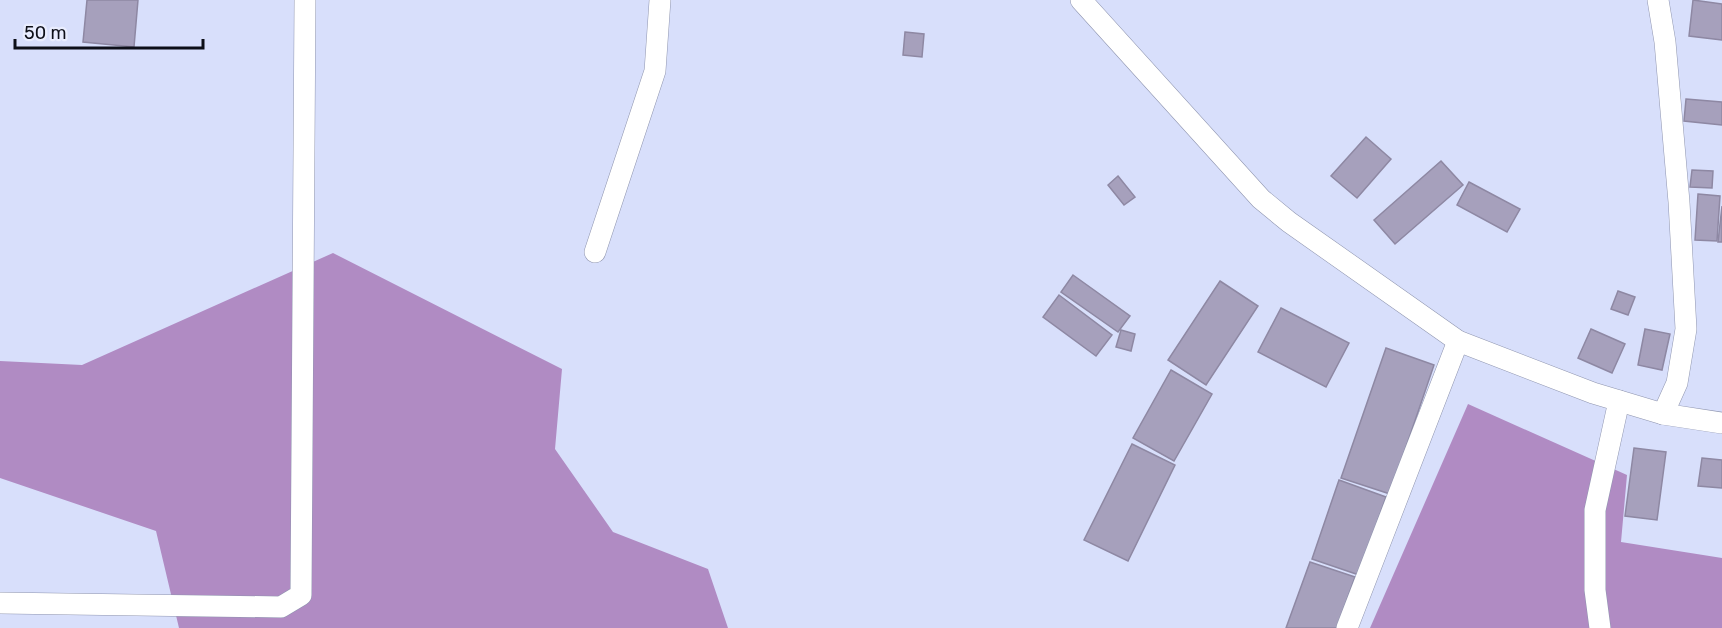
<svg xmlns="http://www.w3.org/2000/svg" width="1722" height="628" font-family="Rubik,sans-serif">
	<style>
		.forest { fill: #b08bc3 }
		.building { fill: #a6a0bc; stroke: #8e88a3; stroke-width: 1.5 }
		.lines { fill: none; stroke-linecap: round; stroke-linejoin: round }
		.street-casing { stroke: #8f95af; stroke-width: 22 }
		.street { stroke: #fff; stroke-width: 21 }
	</style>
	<rect width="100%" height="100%" fill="#d8dffb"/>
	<g class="forest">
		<polygon points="333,253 562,369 555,449 613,532 708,569 728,628 179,628 156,531 0,478 0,361 82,365"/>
		<polygon points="1468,404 1627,475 1621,542 1722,558 1722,628 1370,628"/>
	</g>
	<g class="building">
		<polygon points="87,0 138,0 134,47 83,42"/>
		<polygon points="1693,0 1722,4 1722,40 1689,36"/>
		<polygon points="905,32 924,34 922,57 903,55"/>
		<polygon points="1686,99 1722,102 1722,125 1684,121"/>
		<polygon points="1366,137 1391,159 1357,198 1331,176"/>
		<polygon points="1441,161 1463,185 1395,244 1374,220"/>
		<polygon points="1692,170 1713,171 1712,188 1690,187"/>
		<polygon points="1118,176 1135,197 1124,205 1108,185"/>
		<polygon points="1469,182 1520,209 1507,232 1457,205"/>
		<polygon points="1698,194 1720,196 1717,241 1695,240"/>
		<polygon points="1722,206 1722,242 1718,242"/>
		<polygon points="1073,275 1130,316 1118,332 1061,292"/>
		<polygon points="1220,281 1258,306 1206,385 1168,360"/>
		<polygon points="1618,291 1635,297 1628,315 1611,309"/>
		<polygon points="1059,295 1112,335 1096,356 1043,317"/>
		<polygon points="1281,308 1349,343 1326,387 1258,352"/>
		<polygon points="1591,329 1625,344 1612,373 1578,358"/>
		<polygon points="1645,329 1670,334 1662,370 1638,365"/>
		<polygon points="1121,330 1135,334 1131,351 1116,347"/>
		<polygon points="1386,348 1434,365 1390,494 1341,478"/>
		<polygon points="1171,370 1212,394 1174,461 1133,438"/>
		<polygon points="1132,444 1175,465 1128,561 1084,540"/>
		<polygon points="1634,448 1666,452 1657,520 1625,516"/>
		<polygon points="1702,458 1722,460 1722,488 1698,486"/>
		<polygon points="1339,480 1386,497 1359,575 1312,559"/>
		<polygon points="1310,562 1355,577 1337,628 1286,628"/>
	</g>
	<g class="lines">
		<defs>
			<g id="street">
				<polyline points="1081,0 1261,199 1289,222 1458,341 1593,393 1663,414 1722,423"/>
				<polyline points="1658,0 1665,42 1679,202 1686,329 1677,383 1663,414"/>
				<polyline points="595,252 655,71 660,0"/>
				<polyline points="0,603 281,607 301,595 305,0"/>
				<polyline points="1347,628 1458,341"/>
				<polyline points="1600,628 1595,590 1595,510 1619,401"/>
			</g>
		</defs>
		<use href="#street" class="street-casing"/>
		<use href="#street" class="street"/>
	</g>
	<path d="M15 39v9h188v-9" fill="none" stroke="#0d0f18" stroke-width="3"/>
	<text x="24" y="39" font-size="18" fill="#0d0f18" stroke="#e9edfe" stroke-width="4.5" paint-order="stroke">50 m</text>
</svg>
